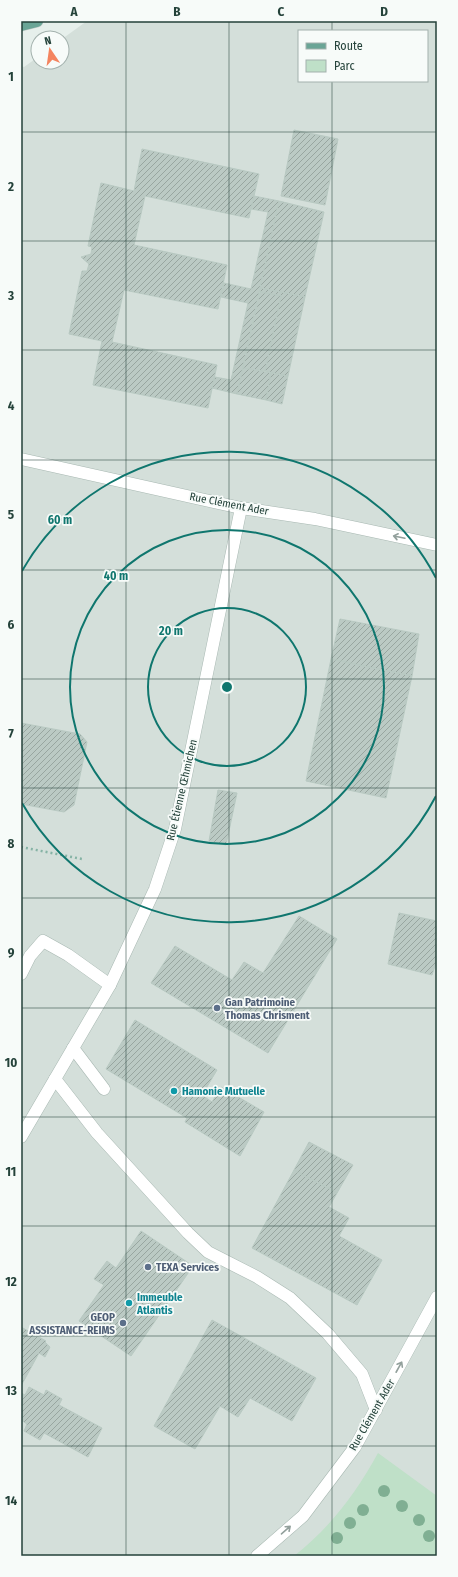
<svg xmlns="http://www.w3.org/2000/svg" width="458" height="1577" font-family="'Fira Sans Condensed',sans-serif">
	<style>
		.built { fill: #d4dfda; fill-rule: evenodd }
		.green { fill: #bfe0c8 }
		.building { fill: url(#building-hatch); stroke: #b8c9c2 }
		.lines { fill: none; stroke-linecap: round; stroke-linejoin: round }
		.service-casing { stroke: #a8b8b2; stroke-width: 13 }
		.minor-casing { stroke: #a8b8b2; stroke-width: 13 }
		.primary-casing { stroke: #c2cac8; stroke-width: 13 }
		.path { stroke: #86b3a5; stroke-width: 2.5; stroke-dasharray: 2 3; stroke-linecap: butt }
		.service { stroke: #fff; stroke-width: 12 }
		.minor { stroke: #fff; stroke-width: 12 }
		.primary { stroke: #6aa596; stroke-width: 12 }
		.tree { fill: #80af93 }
		.oneway { stroke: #92a09c }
		.grid { fill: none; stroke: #24423a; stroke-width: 1; stroke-opacity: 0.55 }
		.ring { fill: none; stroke: #0f766e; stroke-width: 2 }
		.service-dot { fill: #5c6f8a; stroke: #f7fbf9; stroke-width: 1.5 }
		.culture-dot { fill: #0f9aa8; stroke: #f7fbf9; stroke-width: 1.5 }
		.labels { text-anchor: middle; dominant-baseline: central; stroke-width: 3.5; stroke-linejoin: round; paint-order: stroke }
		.street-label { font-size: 11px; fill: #24423a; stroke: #f7fbf9 }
		.service-label { font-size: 11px; font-weight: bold; fill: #4e5e75; stroke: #f7fbf9; text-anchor: start }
		.culture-label { font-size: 11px; font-weight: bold; fill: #0d838f; stroke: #f7fbf9; text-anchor: start }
		.centre { fill: #0f766e; stroke: #f7fbf9; stroke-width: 2 }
		.ring-label { font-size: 12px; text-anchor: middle; font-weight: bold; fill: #0f766e; stroke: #f7fbf9; stroke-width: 3.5; stroke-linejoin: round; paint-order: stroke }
		.neatline { fill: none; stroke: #24423a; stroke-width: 1.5 }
		.grid-label { font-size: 13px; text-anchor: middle; font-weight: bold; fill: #24423a }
	</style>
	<defs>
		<pattern id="building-hatch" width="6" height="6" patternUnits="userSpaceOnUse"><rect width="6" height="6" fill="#bbcac4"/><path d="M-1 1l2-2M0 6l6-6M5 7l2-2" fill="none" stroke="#98a6a0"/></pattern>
	</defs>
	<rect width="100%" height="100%" fill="#e6efeb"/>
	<path class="built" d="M87,21H437V1556H21V66L24,67L38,57V62H62V39ZM299,31H427V81H299Z"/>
	<path class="green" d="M378,1453L437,1496V1556H294C330,1528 356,1493 378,1453Z"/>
	<g class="building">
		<polygon points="294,130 338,139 325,205 281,196"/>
		<polygon points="142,149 259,174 249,218 145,196 134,245 227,265 218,309 124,290 112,342 217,365 208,408 93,385 102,341 69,334 82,271 87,271 89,264 81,257 91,254 92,247 88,246 101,183 134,191"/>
		<polygon points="254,196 279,201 237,394 212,388 215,377 231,380 248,303 221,297 224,283 251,289 268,212 251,209"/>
		<polygon points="279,201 324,212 305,297 260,288"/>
		<polygon points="260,288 305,297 288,376 265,371 281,296 260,292"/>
		<polygon points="260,292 281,296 265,371 243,368"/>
		<polygon points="243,368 271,373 266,400 237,394"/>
		<polygon points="271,373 288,376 282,404 266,400"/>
		<polygon points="340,619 419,634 412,676 331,659"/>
		<polygon points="331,659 412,676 386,798 306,781"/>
		<polygon points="21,723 80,734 87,742 74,805 64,812 21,804"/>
		<polygon points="218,790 237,793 226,845 209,841"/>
		<polygon points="399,913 437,921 437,960 432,975 388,964"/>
		<polygon points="299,916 337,939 268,1053 151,983 175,946 232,980 244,962 263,973"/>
		<polygon points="135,1020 217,1070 202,1095 212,1102 221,1087 264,1112 240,1156 185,1122 187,1118 106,1069"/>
		<polygon points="309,1142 353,1165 337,1193 294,1170"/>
		<polygon points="294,1170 337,1193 329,1207 349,1218 339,1236 382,1260 357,1305 252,1248"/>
		<polygon points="141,1231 193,1266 131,1356 79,1321 104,1285 94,1279 98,1273 107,1261 116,1268"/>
		<polygon points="212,1320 316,1378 292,1421 250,1398 238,1417 220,1406 195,1449 154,1426"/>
		<polygon points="21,1327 46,1341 45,1342 50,1347 45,1357 39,1353 21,1386"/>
		<polygon points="29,1387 44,1395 46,1390 62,1399 59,1405 102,1428 88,1457 44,1433 40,1440 24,1431 27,1424 21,1420 21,1393 25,1395"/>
	</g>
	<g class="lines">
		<defs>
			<g id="service">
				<polyline points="21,974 30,956 43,941 68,955 110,985"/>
				<polyline points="73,1048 104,1089"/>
				<polyline points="55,1079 97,1133 188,1233 208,1252 257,1277 290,1298 328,1334 362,1374 376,1410"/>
			</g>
			<g id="minor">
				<polyline points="21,459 241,508 315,519 437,545"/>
				<polyline points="21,1137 110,985 155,889 175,829 241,508"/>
				<polyline points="257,1556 303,1516 355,1447 437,1297"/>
			</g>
			<polyline id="primary" points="21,25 37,21"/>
		</defs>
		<use href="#service" class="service-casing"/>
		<use href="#minor" class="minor-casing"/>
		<use href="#primary" class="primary-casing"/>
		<polyline class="path" points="21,847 82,859"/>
		<use href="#service" class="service"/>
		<use href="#minor" class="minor"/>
		<use href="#primary" class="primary"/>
	</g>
	<g class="tree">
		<circle cx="384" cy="1491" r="6"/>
		<circle cx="402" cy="1506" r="6"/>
		<circle cx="363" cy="1510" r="6"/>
		<circle cx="419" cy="1520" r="6"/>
		<circle cx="350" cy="1523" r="6"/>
		<circle cx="429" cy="1536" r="6"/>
		<circle cx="337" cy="1538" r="6"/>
	</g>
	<defs><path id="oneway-shaft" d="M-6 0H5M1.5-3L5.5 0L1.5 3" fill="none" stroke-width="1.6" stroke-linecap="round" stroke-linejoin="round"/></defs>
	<g class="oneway">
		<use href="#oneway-shaft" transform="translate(399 537) rotate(-168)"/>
		<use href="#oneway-shaft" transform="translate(399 1367) rotate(-61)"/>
		<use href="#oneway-shaft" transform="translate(286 1530) rotate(-41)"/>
	</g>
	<path class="grid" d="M126,21V1556M229,21V1556M332,21V31M332,81V1556M21,132H437M21,241H437M21,350H437M21,460H437M21,570H437M21,679H437M21,788H437M21,898H437M21,1008H437M21,1117H437M21,1226H437M21,1336H437M21,1446H437"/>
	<g class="ring">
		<circle cx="227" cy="687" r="79"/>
		<circle cx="227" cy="687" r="157"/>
		<path d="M436 796A236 236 0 0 1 22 803M22 571A236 236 0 0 1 436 578"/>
	</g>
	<g class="service-dot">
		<circle cx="217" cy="1008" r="4"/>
		<circle cx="148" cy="1267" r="4"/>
		<circle cx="123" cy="1323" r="4"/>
	</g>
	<g class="culture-dot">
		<circle cx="174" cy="1091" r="4"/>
		<circle cx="129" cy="1303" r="4"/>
	</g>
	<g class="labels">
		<g class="street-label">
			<text transform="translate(229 504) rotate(11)">Rue Clément Ader</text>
			<text transform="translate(182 790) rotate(-77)">Rue Étienne Œhmichen</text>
			<text transform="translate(372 1415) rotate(-60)">Rue Clément Ader</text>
		</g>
		<g class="service-label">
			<text x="225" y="1002">Gan Patrimoine<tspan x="225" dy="13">Thomas Chrisment</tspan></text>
			<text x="156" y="1267">TEXA Services</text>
			<text x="115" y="1317" text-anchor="end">GEOP<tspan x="115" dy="13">ASSISTANCE-REIMS</tspan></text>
		</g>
		<g class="culture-label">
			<text x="182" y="1091">Hamonie Mutuelle</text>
			<text x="137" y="1297">Immeuble<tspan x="137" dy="13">Atlantis</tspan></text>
		</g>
	</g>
	<circle cx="227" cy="687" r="6" class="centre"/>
	<g class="ring-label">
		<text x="60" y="524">60 m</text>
		<text x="116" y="580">40 m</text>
		<text x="171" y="635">20 m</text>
	</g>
	<rect width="458" height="1577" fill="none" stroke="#f7fbf9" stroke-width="44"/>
	<rect x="298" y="30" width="130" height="52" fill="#f7fbf9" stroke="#a3b1ad"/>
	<rect x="306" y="43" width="20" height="6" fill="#6aa596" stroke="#a3b1ad"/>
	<text x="334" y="50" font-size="12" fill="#24423a">Route</text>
	<rect x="306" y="60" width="20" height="12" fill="#bfe0c8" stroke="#a3b1ad"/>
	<text x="334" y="70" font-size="12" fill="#24423a">Parc</text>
	<g transform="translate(50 50) rotate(347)"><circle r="19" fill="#f7fbf9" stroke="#a3b1ad"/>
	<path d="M0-3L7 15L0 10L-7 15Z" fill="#f4845f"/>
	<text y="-6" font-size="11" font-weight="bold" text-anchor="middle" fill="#24423a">N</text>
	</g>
	<rect x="22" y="22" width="414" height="1533" class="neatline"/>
	<g class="grid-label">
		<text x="74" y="16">A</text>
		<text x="177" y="16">B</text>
		<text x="281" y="16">C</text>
		<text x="384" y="16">D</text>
		<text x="11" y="81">1</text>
		<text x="11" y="191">2</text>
		<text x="11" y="300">3</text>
		<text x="11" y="410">4</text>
		<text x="11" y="519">5</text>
		<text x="11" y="629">6</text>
		<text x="11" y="738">7</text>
		<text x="11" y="848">8</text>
		<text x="11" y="957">9</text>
		<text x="11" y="1067">10</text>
		<text x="11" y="1176">11</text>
		<text x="11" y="1286">12</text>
		<text x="11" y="1395">13</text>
		<text x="11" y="1505">14</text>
	</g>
</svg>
